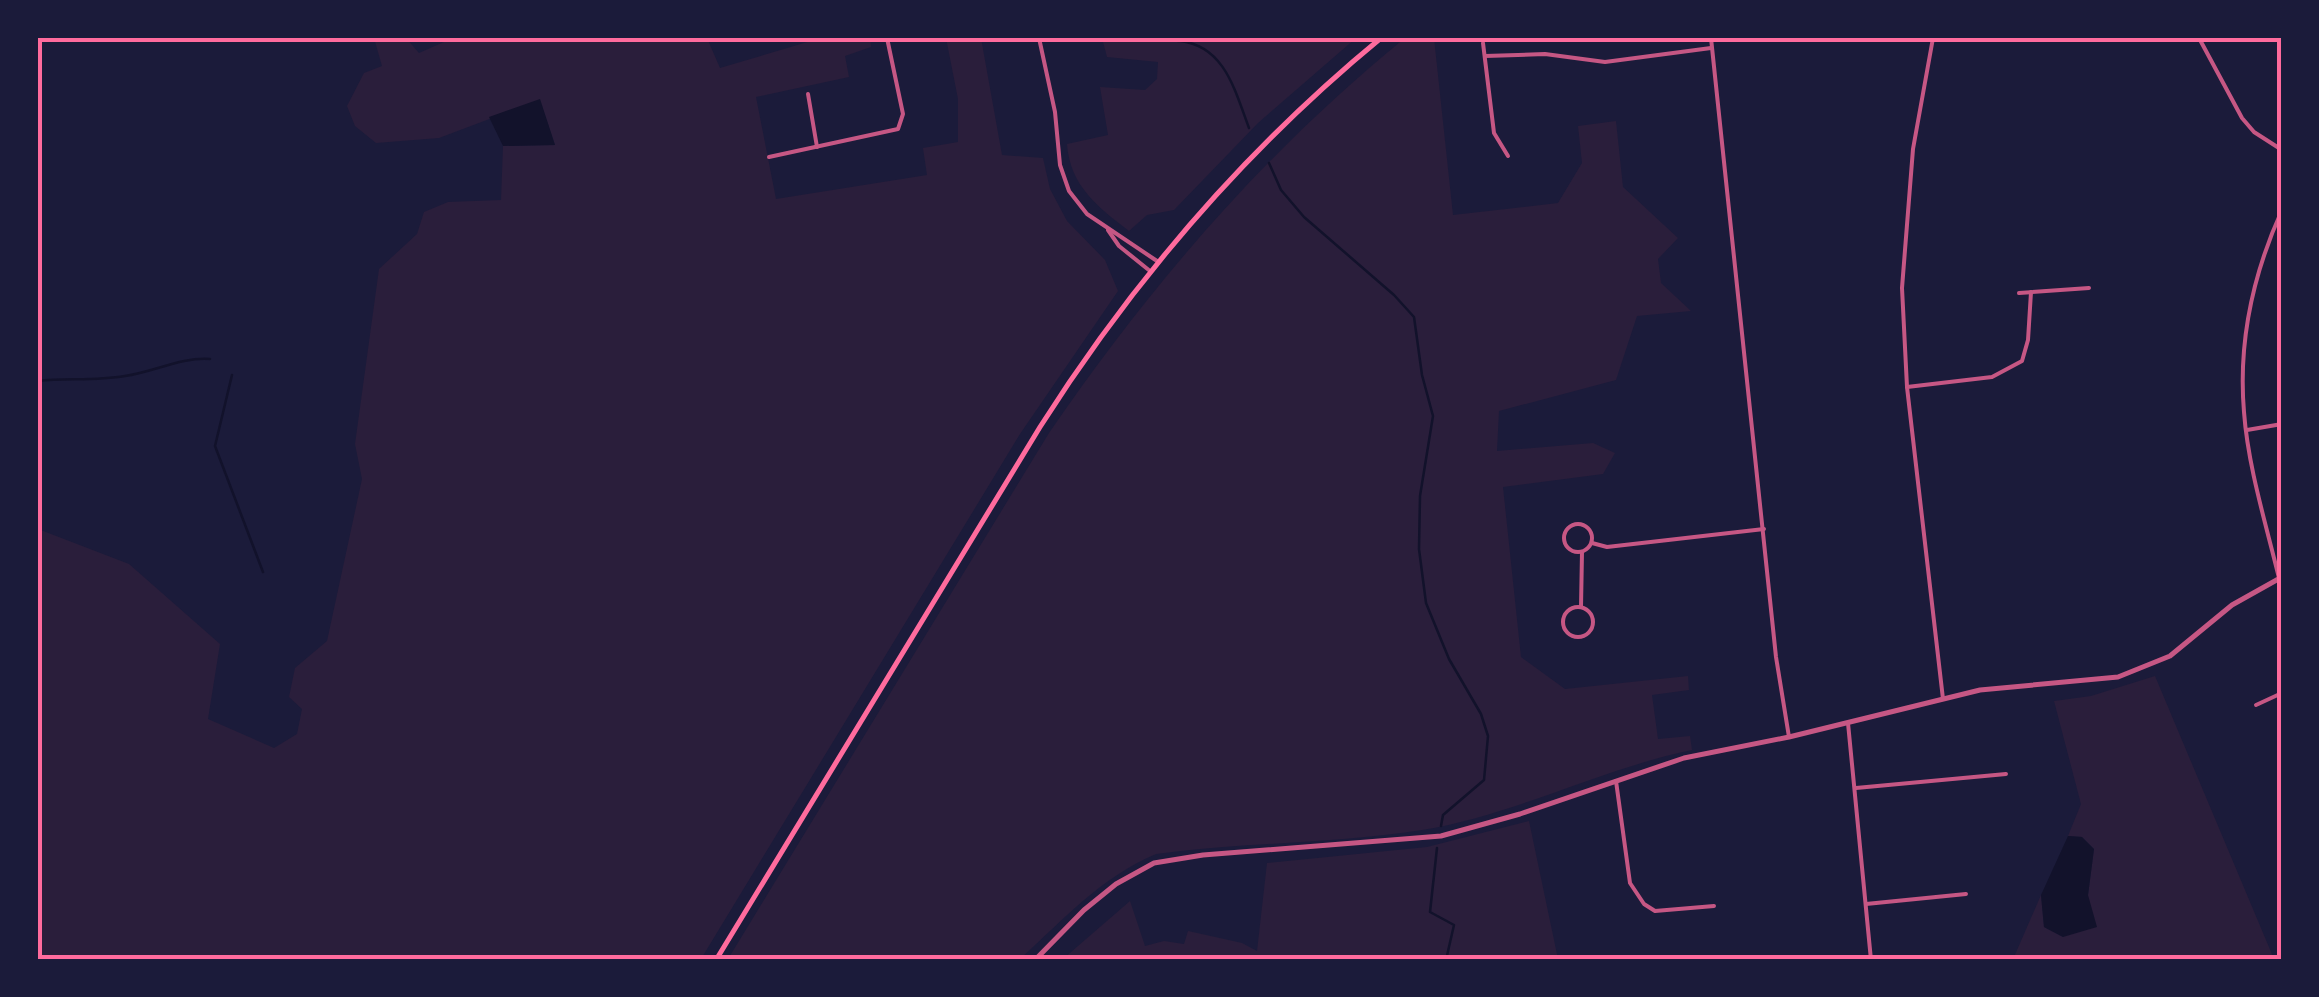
<svg xmlns="http://www.w3.org/2000/svg" width="2319" height="997" font-family="'Archivo Narrow',sans-serif">
	<style>
		.green { fill: #2a1e3b }
		.water { fill: #12122b }
		.lines { fill: none; stroke-linecap: round; stroke-linejoin: round }
		.stream { stroke: #12122b; stroke-width: 2.5 }
		.minor { stroke: #c65784; stroke-width: 4 }
		.tertiary { stroke: #c65784; stroke-width: 5 }
		.secondary { stroke: #ff6b9d; stroke-width: 5 }
		.neatline { fill: none; stroke: #ff6b9d; stroke-width: 4 }
	</style>
	<rect width="100%" height="100%" fill="#1b1b3a"/>
	<g class="green">
		<polygon points="374,38 406,38 419,53 453,38 707,38 720,68 821,38 870,38 871,47 845,56 849,77 756,97 776,199 927,175 923,148 958,142 958,99 946,38 981,38 1002,155 1043,158 1050,189 1067,221 1105,260 1118,291 1020,434 701,959 38,959 38,529 129,564 220,644 208,719 274,748 297,734 302,709 289,697 295,668 327,641 362,479 355,444 379,269 417,234 424,212 448,202 501,200 503,146 555,145 540,100 439,138 376,143 355,126 347,106 364,73 382,66"/>
		<path d="M1102,38H1356L1258,123L1174,210L1147,215L1129,231C1098,207 1070,186 1067,144L1108,135L1100,87L1145,90L1157,79L1158,62L1107,57Z"/>
		<path d="M1405,38H1434L1453,215L1558,203L1582,163L1578,126L1616,121L1623,187L1678,238L1658,259L1661,283L1691,311L1637,316L1616,380L1499,411L1497,451L1593,443L1615,453L1603,474L1503,487L1521,657L1565,689L1688,676L1689,690L1652,695L1658,739L1690,736L1692,750C1600,769 1515,815 1422,830C1334,844 1244,842 1156,854C1101,877 1063,920 1020,959H728L1049,433C1152,283 1264,153 1405,38Z"/>
		<polygon points="2155,676 2274,959 1978,960 2014,957 2041,895 2044,927 2063,937 2088,895 2094,849 2082,837 2068,836 2081,804 2054,701 2091,696"/>
		<polygon points="1529,821 1558,959 1063,959 1130,901 1145,946 1164,941 1184,944 1188,931 1242,943 1257,951 1267,863 1427,847"/>
	</g>
	<g class="water">
		<polygon points="540,99 555,145 503,146 489,117"/>
		<polygon points="2068,836 2082,837 2094,849 2088,895 2097,927 2063,937 2044,927 2041,895"/>
	</g>
	<g class="lines">
		<g class="stream">
			<path d="M1141,38C1154,41 1166,39 1180,41C1225,46 1235,91 1249,128"/>
			<polyline points="1269,163 1281,190 1304,217 1394,295 1414,317 1422,375 1433,416 1420,496 1419,549 1426,603 1449,659 1481,714 1488,736 1484,780 1443,815 1441,826"/>
			<polyline points="232,375 215,446 263,572"/>
			<path d="M38,381C67,378 95,381 125,376C154,372 181,357 210,359"/>
			<polyline points="1437,848 1430,912 1454,925 1446,960"/>
		</g>
		<g class="minor">
			<polyline points="1039,38 1055,112 1060,165 1069,191 1087,214 1157,261"/>
			<polyline points="1711,38 1776,657 1789,737"/>
			<polyline points="1933,38 1913,149 1902,288 1907,387 1943,699"/>
			<polyline points="2199,38 2242,118 2254,132 2282,150"/>
			<polyline points="1483,43 1494,133 1508,156"/>
			<polyline points="1485,56 1545,54 1605,62 1711,48"/>
			<polyline points="808,94 817,147"/>
			<polyline points="769,157 898,129 903,114 887,38"/>
			<polyline points="1108,230 1119,246 1150,271"/>
			<polyline points="2019,293 2089,288"/>
			<polyline points="1907,387 1992,377 2022,361 2028,340 2031,292"/>
			<polyline points="2247,430 2282,424"/>
			<circle cx="1578" cy="538" r="14"/>
			<polyline points="1592,543 1607,547 1764,529"/>
			<path d="M2279,578C2266,524 2248,467 2244,412C2238,341 2253,274 2282,210"/>
			<polyline points="1581,607 1582,552"/>
			<circle cx="1578" cy="622" r="15"/>
			<polyline points="2256,705 2282,693"/>
			<polyline points="1848,723 1871,960"/>
			<polyline points="1616,781 1630,883 1644,904 1655,911 1714,906"/>
			<polyline points="1856,788 2006,774"/>
			<polyline points="1866,904 1966,894"/>
		</g>
		<polyline class="tertiary" points="1035,960 1084,910 1116,884 1154,863 1203,855 1441,836 1520,814 1684,758 1789,737 1980,690 2118,677 2170,656 2232,605 2282,577"/>
		<path class="secondary" d="M716,960L1040,427C1134,279 1246,149 1381,38"/>
	</g>
	<rect width="2319" height="997" fill="none" stroke="#1b1b3a" stroke-width="80"/>
	<rect x="40" y="40" width="2239" height="917" class="neatline"/>
</svg>
